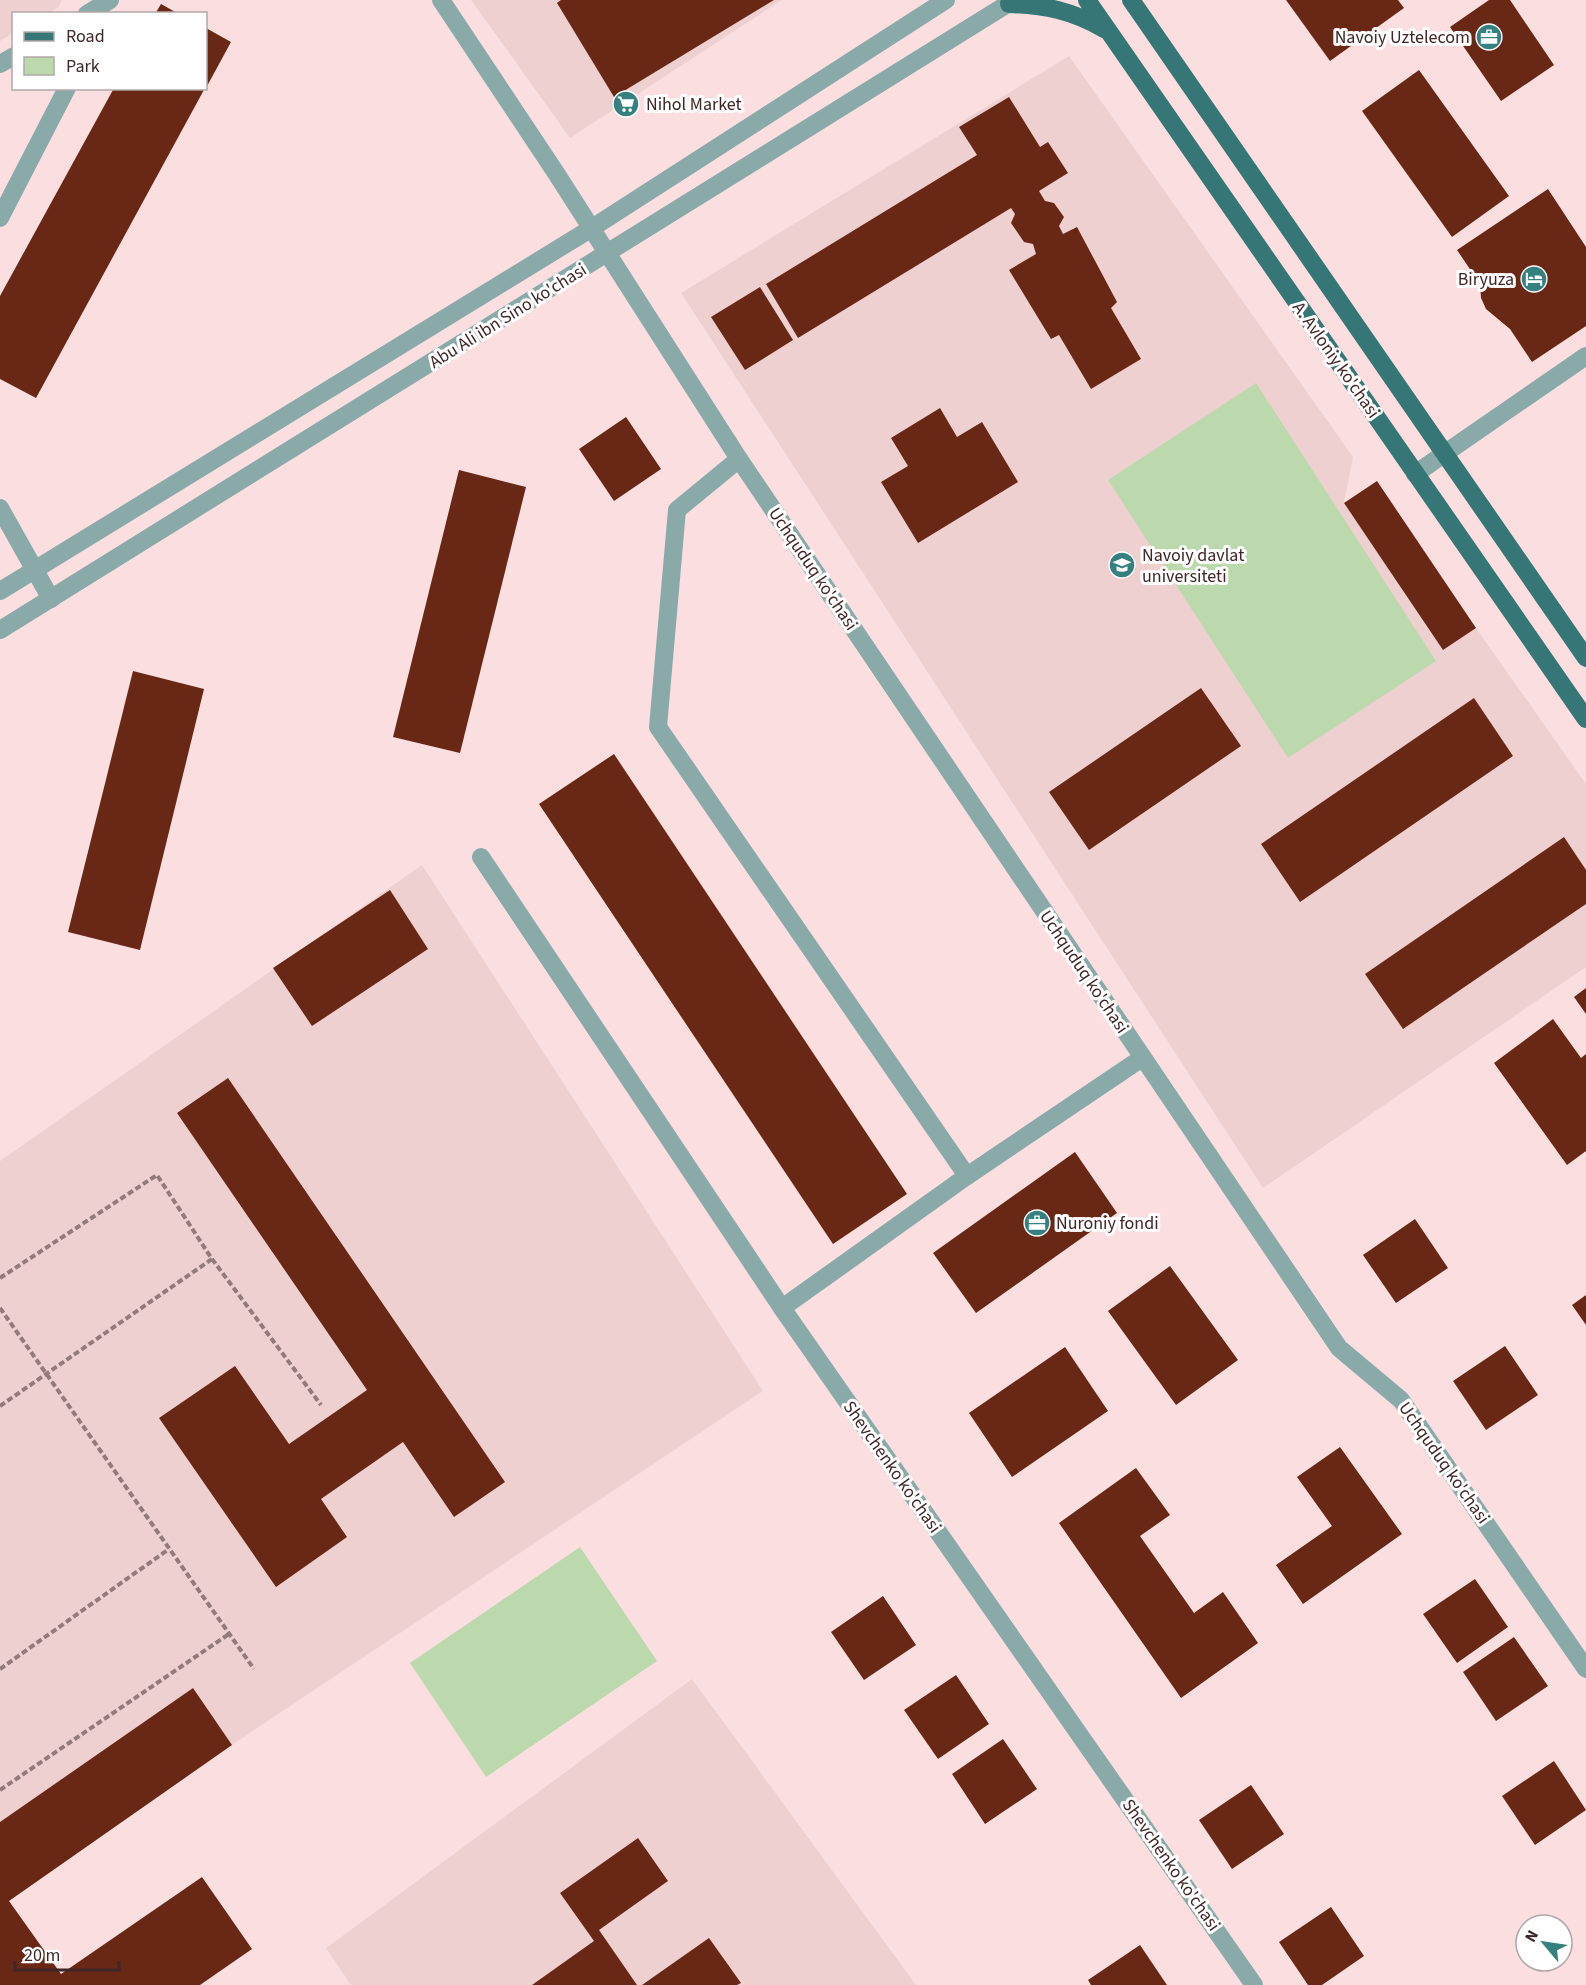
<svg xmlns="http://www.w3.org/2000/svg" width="1586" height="1985" font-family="'Source Sans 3',sans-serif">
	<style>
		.built { fill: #efd0d1 }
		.green { fill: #bbd9ad }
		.building { fill: #692715 }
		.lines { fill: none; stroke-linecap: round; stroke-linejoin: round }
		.path { stroke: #947a7b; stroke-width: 4; stroke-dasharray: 6 3; stroke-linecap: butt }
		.minor { stroke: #8aaaa9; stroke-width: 18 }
		.major { stroke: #377676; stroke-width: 18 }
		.labels { text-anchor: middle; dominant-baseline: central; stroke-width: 6; stroke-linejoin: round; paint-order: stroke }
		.poi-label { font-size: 18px; fill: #3f2627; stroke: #fff; text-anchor: start }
		.street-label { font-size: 18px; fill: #3f2627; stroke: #fff }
	</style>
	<rect width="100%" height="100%" fill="#fbdfe0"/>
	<g class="built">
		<polygon points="0,0 62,0 58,8 47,13 14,14 13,33 0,41"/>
		<polygon points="471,0 782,0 570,138"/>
		<polygon points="1069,56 1353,457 1344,503 1443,649 1476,628 1586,784 1586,967 1263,1188 681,293"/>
		<polygon points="422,865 763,1391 232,1745 193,1688 0,1822 0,1161"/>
		<polygon points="692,1679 916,1985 351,1985 326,1948"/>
	</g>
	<g class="green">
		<polygon points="1256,383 1436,661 1288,758 1108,480"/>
		<polygon points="580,1547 657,1661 486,1777 410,1663"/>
	</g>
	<g class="building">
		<polygon points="561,0 774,0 614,97 557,3"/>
		<polygon points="1286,0 1398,0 1404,8 1330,61"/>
		<polygon points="1489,0 1510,0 1554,65 1501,101 1450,27"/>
		<polygon points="161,4 179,14 155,14"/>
		<polygon points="206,28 231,42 206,88"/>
		<polygon points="1419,70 1509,196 1452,237 1362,111"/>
		<polygon points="114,88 205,88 36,398 0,379 0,296"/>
		<polygon points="1009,97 1040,147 1048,142 1068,173 1039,191 1045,201 1054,203 1064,217 1059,226 1063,234 1077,227 1117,302 1111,308 1141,359 1091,389 1059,335 1051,339 1009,270 1036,254 1033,244 1024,242 1011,223 1015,214 1011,208 798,338 766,284 977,155 959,127"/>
		<polygon points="1548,189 1586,247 1586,326 1532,362 1510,329 1486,309 1481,298 1480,284 1457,250"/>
		<polygon points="760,287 793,340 745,370 711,317"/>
		<polygon points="940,408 957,437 982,422 1018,482 918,543 881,482 908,466 891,438"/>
		<polygon points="626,417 661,469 614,501 579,449"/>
		<polygon points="459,470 526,487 460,753 393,737"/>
		<polygon points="1377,481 1476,628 1443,650 1344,503"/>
		<polygon points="133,671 204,689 140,950 68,932"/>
		<polygon points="1201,688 1241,746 1089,850 1049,792"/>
		<polygon points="1474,698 1513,756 1300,902 1261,844"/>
		<polygon points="614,754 907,1194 833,1244 539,804"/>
		<polygon points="1564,837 1586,870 1586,904 1403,1029 1365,974"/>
		<polygon points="390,890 428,949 312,1026 273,968"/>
		<polygon points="1586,988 1586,1014 1574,997"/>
		<polygon points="1553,1019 1581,1058 1586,1054 1586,1151 1567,1165 1494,1063"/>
		<polygon points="228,1078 505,1482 454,1517 403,1442 321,1499 347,1537 276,1587 159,1418 235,1366 289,1444 367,1390 177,1113"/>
		<polygon points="1075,1152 1117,1213 976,1313 933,1253"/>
		<polygon points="1415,1219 1448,1268 1396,1303 1363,1255"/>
		<polygon points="1170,1266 1238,1360 1176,1405 1108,1311"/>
		<polygon points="1586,1295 1586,1325 1572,1305"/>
		<polygon points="1505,1346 1538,1395 1486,1430 1453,1381"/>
		<polygon points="1065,1347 1108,1411 1012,1477 969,1413"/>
		<polygon points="1340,1447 1402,1534 1303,1604 1276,1565 1332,1526 1297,1477"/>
		<polygon points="1136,1468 1170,1515 1140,1536 1194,1613 1223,1592 1258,1643 1181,1698 1059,1523"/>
		<polygon points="1475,1579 1508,1627 1457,1663 1423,1614"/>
		<polygon points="883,1596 916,1645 864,1680 831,1632"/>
		<polygon points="1514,1637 1548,1686 1496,1721 1463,1672"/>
		<polygon points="956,1675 989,1724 938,1759 904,1710"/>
		<polygon points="193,1688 232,1745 9,1901 61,1974 202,1877 252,1949 200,1985 0,1985 0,1822"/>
		<polygon points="1003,1739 1037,1789 985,1824 952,1774"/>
		<polygon points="1554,1761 1586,1810 1535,1845 1502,1796"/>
		<polygon points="1251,1785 1284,1834 1232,1869 1199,1820"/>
		<polygon points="638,1838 668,1881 599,1930 637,1985 532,1985 594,1941 560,1893"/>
		<polygon points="1331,1907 1364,1956 1322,1985 1308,1985 1279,1942"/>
		<polygon points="709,1938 741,1983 737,1985 642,1985"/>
		<polygon points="1140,1945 1167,1985 1091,1985 1088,1980"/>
	</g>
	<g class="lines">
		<g class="path">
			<polyline points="0,1278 157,1175 212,1259 321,1405"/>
			<polyline points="0,1308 254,1669"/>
			<polyline points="0,1406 212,1259"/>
			<polyline points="0,1669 169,1549"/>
			<polyline points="0,1790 229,1634"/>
		</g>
		<g class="minor">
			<polyline points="441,0 556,173 739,459 1339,1348 1401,1400 1586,1669"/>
			<polyline points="87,14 110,0"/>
			<polyline points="0,64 14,56"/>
			<polyline points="0,218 67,88"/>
			<polyline points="739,459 677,510 658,727 967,1176"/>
			<polyline points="1415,474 1586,356"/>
			<polyline points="0,508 51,599"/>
			<polyline points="0,591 592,228 946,0"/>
			<polyline points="0,630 1014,0"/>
			<polyline points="481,857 782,1308"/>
			<polyline points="1142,1058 967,1176 782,1308 1254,1985"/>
		</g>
		<g class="major">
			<polyline points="1087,0 1586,719"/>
			<polyline points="1131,0 1586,658"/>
			<path d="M1009,4C1045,5 1073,11 1104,29"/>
		</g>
	</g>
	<defs>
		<symbol id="office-disc" viewBox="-11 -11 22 22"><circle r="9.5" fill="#378080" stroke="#fff"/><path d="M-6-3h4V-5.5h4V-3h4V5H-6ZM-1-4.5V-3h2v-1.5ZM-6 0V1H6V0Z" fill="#fff"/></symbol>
		<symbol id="supermarket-disc" viewBox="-11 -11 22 22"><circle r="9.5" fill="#378080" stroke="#fff"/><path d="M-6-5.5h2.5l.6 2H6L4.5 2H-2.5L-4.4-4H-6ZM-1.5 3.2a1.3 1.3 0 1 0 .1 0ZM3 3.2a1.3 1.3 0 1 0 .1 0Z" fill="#fff"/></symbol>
		<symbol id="hotel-disc" viewBox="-11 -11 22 22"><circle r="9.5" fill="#378080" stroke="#fff"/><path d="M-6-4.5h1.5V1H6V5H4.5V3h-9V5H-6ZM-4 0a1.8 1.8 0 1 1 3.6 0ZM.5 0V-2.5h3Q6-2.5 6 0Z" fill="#fff"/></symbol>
		<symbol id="university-disc" viewBox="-11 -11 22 22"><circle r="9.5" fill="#378080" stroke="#fff"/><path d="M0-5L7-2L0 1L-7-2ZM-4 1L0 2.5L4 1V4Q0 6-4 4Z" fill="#fff"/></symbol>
	</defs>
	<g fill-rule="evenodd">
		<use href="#office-disc" x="1474" y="22" width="30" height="30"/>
		<use href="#supermarket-disc" x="611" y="89" width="30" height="30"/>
		<use href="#hotel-disc" x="1519" y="264" width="30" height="30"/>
		<use href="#university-disc" x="1107" y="550" width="30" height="30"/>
		<use href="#office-disc" x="1022" y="1208" width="30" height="30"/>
	</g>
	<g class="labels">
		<g class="poi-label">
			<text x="1470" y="37" text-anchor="end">Navoiy Uztelecom</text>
			<text x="646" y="104">Nihol Market</text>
			<text x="1514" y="279" text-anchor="end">Biryuza</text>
			<text x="1142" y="555">Navoiy davlat<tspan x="1142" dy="21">universiteti</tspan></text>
			<text x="1056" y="1223">Nuroniy fondi</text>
		</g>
		<g class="street-label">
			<text transform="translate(508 316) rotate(-32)">Abu Ali ibn Sino ko'chasi</text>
			<text transform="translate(1336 360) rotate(55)">A. Avloniy ko'chasi</text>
			<text transform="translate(813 569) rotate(56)">Uchquduq ko'chasi</text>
			<text transform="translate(1084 972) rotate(56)">Uchquduq ko'chasi</text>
			<text transform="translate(1444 1463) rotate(55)">Uchquduq ko'chasi</text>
			<text transform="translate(892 1467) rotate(55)">Shevchenko ko'chasi</text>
			<text transform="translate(1171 1865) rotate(55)">Shevchenko ko'chasi</text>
		</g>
	</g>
	<rect x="12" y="12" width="195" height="78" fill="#ffffff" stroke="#b2a8a9" stroke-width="1.5"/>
	<rect x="24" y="32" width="30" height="9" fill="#377676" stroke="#b2a8a9" stroke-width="1.5"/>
	<text x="66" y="42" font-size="18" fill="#3f2627">Road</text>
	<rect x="24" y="57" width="30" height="18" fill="#bbd9ad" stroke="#b2a8a9" stroke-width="1.5"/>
	<text x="66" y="72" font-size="18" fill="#3f2627">Park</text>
	<g transform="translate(1544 1943) rotate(299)"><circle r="28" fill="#ffffff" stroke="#b2a8a9" stroke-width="1.5"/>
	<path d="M0-4.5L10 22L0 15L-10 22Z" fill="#378080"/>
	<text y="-9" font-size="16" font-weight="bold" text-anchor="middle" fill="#3f2627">N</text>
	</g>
	<path d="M15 1961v9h104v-9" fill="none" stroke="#3f2627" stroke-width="3"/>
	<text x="24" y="1961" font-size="18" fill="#3f2627" stroke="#ffffff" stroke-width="4.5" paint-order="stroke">20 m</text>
</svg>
